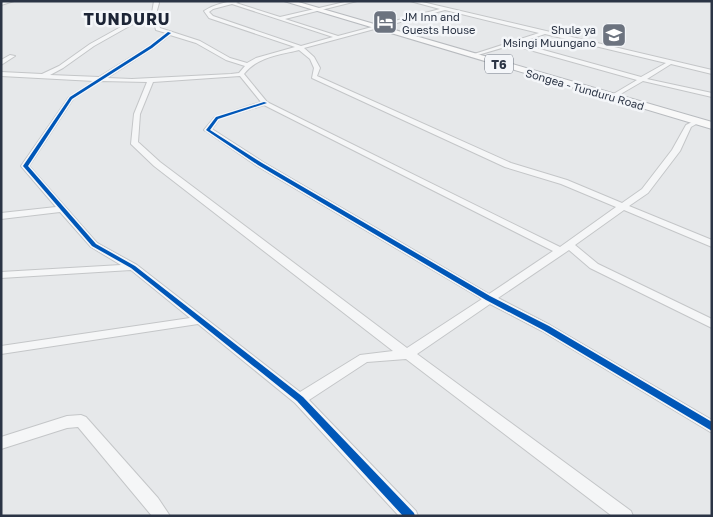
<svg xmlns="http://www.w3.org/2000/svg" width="713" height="517" font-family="'Golos Text',sans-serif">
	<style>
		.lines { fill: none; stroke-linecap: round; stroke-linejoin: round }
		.minor-casing { stroke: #c4c6c8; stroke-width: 2 }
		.trunk-casing { stroke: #b8bbbf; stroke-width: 2 }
		.minor { fill: #f5f6f7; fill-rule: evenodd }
		.trunk { fill: #f8f8f8; fill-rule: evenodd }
		.cycleway-casing { stroke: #f4f6f9; stroke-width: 3 }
		.cycleway { fill: #0057b8; fill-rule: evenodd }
		.labels { text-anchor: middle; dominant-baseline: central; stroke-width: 5; stroke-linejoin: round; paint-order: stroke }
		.far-poi-label { font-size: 11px; fill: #2b3445; stroke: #f4f6f9; text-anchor: start }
		.far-street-label { font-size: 11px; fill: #2b3445; stroke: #f4f6f9 }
		.shield { fill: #f4f6f9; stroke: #676e7b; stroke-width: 1 }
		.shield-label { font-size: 12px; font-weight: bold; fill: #2b3445 }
		.far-district-label { font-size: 16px; font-weight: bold; letter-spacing: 1px; fill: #1d2536; stroke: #f4f6f9 }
	</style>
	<rect width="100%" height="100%" fill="#e6e8ea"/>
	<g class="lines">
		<defs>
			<g id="minor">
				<polygon points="6,1 14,1 1,5 1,3"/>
				<path d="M154,1H158L159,3L156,14L160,28L200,41L230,58L247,63L256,58L295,47L209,18L204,11C215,4 228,1 240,1L236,3L280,17L349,1H357L285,19L338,36L440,9L410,1H418L712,70V74L671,64L647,79L712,93V97L643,81L612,99L609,97L610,96L637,80L512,45L471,57V55L539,33L445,10L304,48L314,57L320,68L317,76L511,163L567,180L622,203L642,189L672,150L686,125L694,121H698V123L691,127L680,151L648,193L629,206L712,240V247L624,210L575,245L598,264L712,319V328L590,268L569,250L498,298L550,325L712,420V433L542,331L490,304L417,354L631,511L633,516H612L406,359L367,362L309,400L416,511L418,516H399L295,403L198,324L1,354V346L190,318L131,270L1,278V272L121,265L91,247L60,212L1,219V213L56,207L21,166L69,97L94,81L1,76V72L42,74L59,66L90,44L146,13H152ZM232,4L333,37L301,46L213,16L209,12L213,9ZM149,15H152L156,30L166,33L149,46L99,77L50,75L63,68L94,46ZM545,34L666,63L641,77L518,43ZM170,35L196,43L226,60L245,66L239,73L231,74L132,79L107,78L153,48ZM299,50L310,59L314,68L312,78L505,167L561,184L616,207L560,247L267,102L244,74C257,57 279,55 299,50ZM240,76L261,102L215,117L204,130L206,131L257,166L482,299L407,348L160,162L138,142L140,114L153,82ZM101,81L147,82L134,114L131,144L154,166L393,351L360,355L300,392L137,265L97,243L29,166L73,99ZM264,105L553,251L489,294L263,162L212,129L219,119Z"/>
				<polygon points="10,55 15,56 1,65 1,60"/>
				<polygon points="81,415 86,417 158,498 170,516 152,516 78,427 67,428 1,449 1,437 67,416"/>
			</g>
			<polygon id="trunk" points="284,1 295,1 712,122 712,129"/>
		</defs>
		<use href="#minor" class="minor-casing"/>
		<use href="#trunk" class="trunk-casing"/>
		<use href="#minor" class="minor"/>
		<use href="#trunk" class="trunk"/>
		<defs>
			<g id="cycleway">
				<polygon points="168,32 171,33 152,48 72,99 28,166 96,244 135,266 303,397 414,513 415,516 403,516 297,401 131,268 92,246 23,166 70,97 150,46"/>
				<polygon points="264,102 267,103 218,119 210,130 262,163 490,296 549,326 712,422 712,431 543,330 486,300 258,165 206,130 216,117"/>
			</g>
		</defs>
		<use href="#cycleway" class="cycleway-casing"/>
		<use href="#cycleway" class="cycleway"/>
	</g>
	<defs>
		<symbol id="hotel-square" viewBox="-11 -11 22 22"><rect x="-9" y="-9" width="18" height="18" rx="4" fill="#6c737f" stroke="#f4f6f9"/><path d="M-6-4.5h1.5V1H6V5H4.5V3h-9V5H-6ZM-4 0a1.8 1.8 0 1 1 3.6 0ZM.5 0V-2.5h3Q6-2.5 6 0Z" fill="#fff"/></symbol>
		<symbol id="school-square" viewBox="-11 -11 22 22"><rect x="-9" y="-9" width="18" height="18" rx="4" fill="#6c737f" stroke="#f4f6f9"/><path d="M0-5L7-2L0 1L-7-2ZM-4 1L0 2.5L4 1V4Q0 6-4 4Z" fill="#fff"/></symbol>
	</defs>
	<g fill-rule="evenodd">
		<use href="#hotel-square" x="371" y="8" width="28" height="28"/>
		<use href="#school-square" x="600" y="21" width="28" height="28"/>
	</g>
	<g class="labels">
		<g class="far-poi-label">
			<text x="402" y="16">JM Inn and<tspan x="402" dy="13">Guests House</tspan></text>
			<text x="596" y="29" text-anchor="end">Shule ya<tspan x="596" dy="13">Msingi Muungano</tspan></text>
		</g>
		<g class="far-street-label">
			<text transform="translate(585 89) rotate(16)">Songea - Tunduru Road</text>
		</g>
		<rect class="shield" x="485" y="54.5" width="28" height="19" rx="4"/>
		<g class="shield-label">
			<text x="499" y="64">T6</text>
		</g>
		<g class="far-district-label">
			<text x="127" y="19">TUNDURU</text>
		</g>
	</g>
	<rect width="713" height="517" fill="none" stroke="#2b3445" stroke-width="5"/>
</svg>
